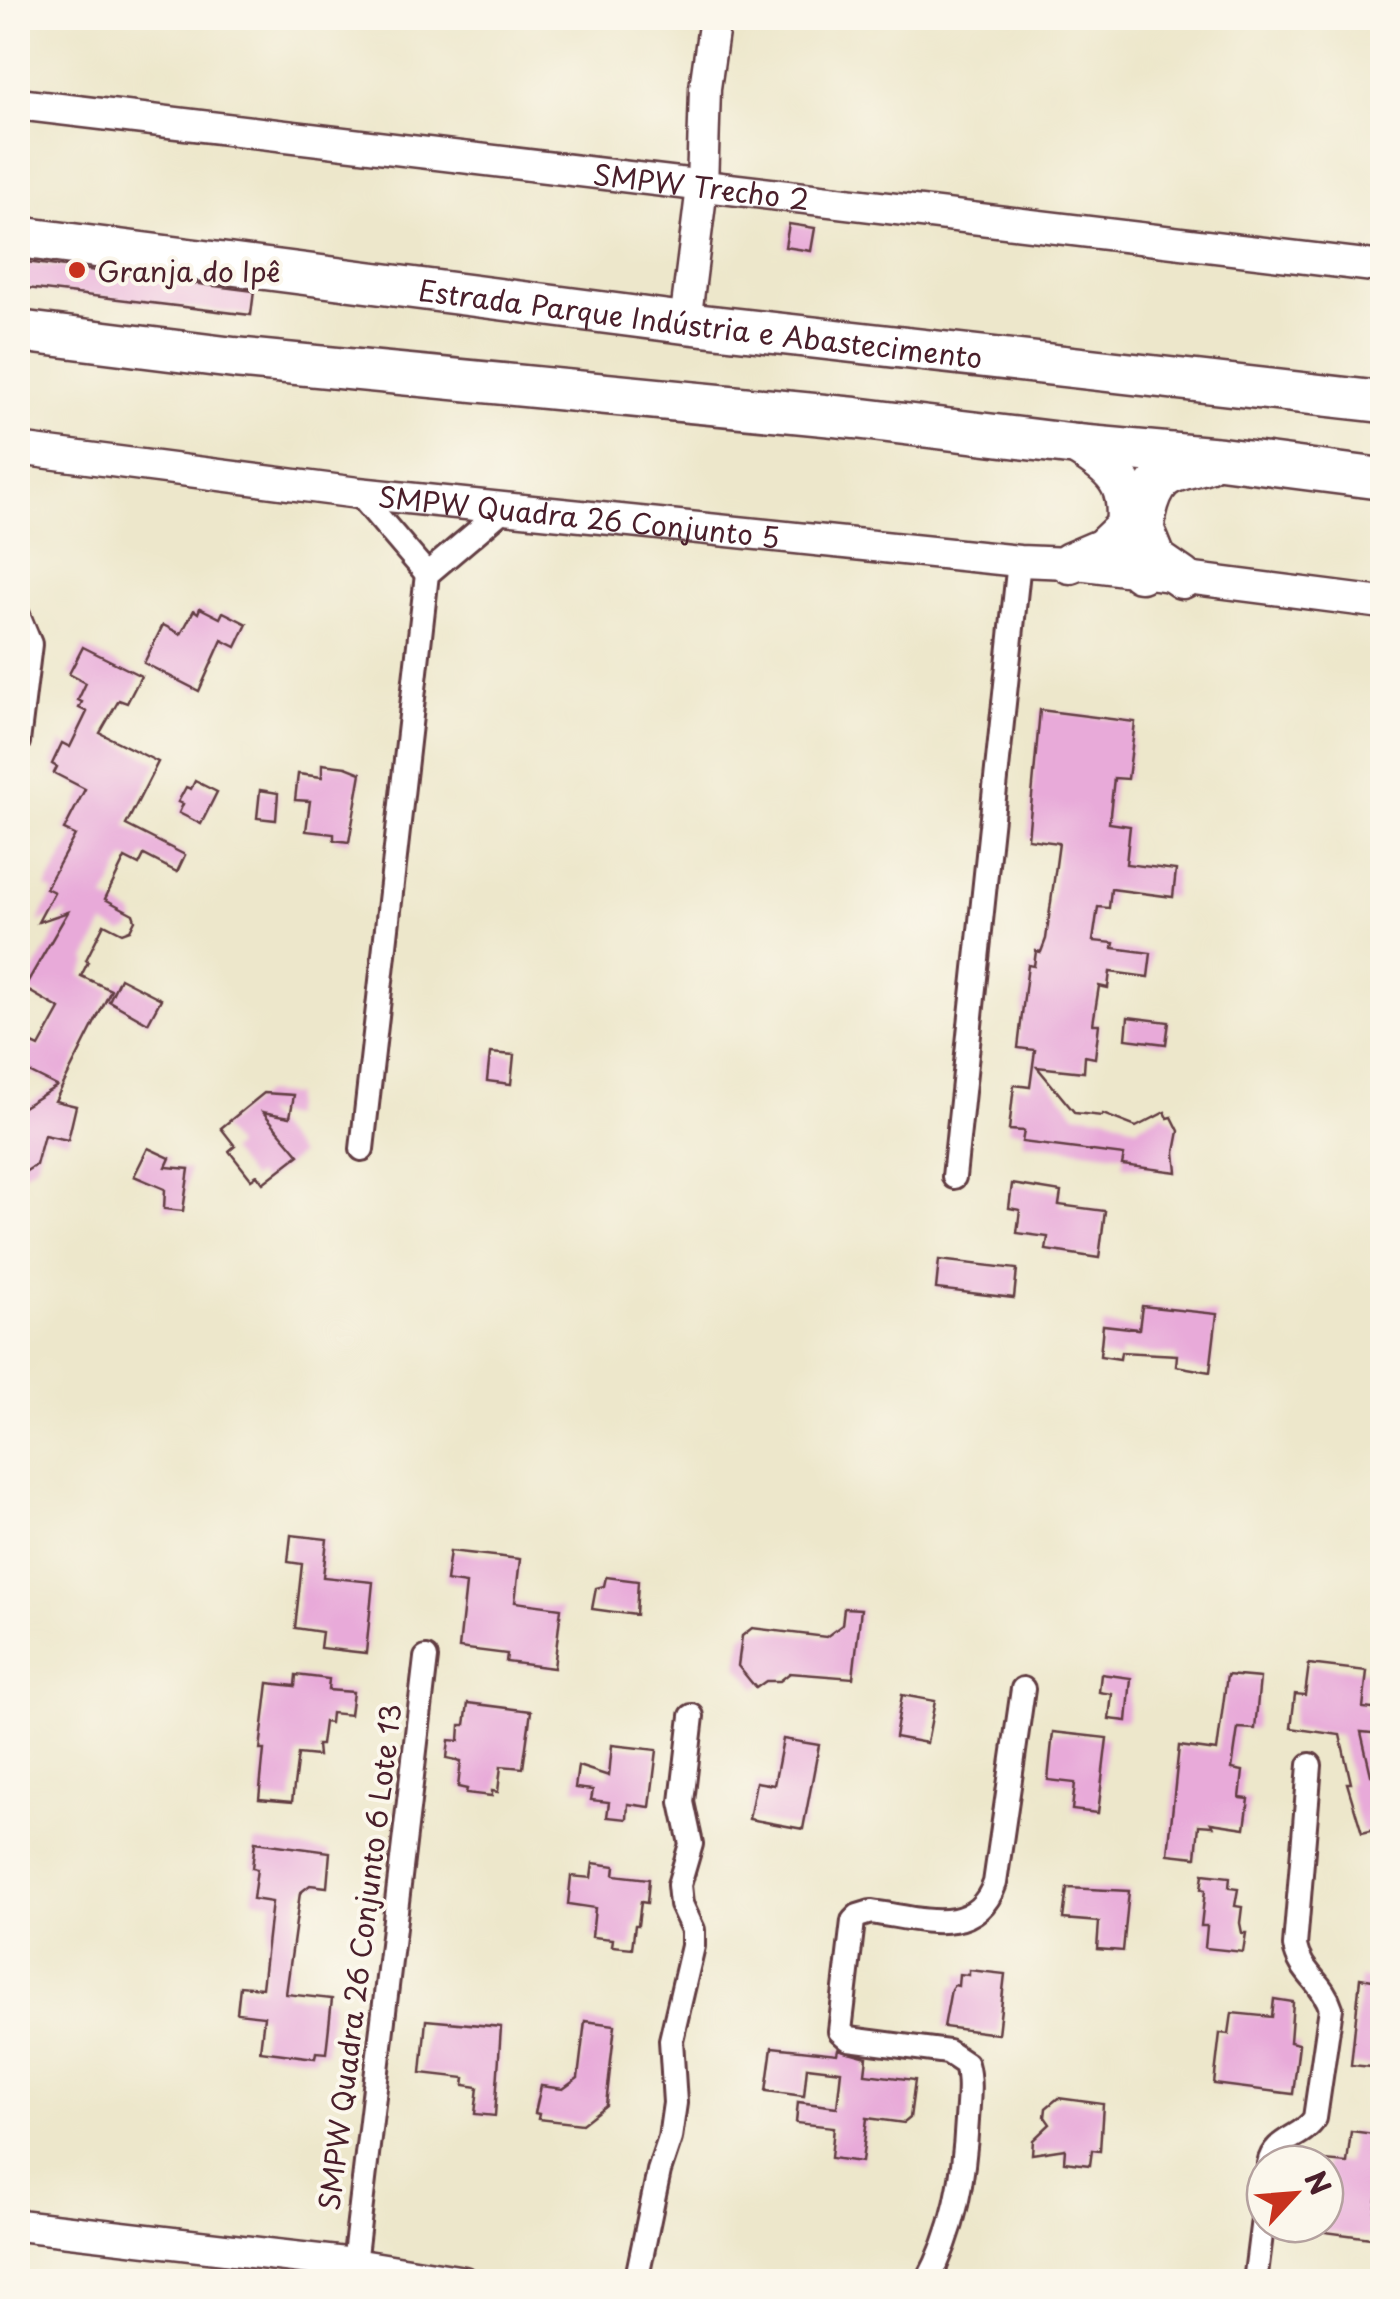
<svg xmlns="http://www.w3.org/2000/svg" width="1400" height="2299" font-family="'Playpen Sans',sans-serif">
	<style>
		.building { fill: #e8aad9 }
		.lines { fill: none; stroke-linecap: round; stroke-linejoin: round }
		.street-casing { stroke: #623d43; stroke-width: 28 }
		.secondary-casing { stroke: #623d43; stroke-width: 35 }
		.highway-casing { stroke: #623d43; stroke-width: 45 }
		.street { stroke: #fff; stroke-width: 22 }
		.secondary { stroke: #fff; stroke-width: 30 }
		.highway { stroke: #fff; stroke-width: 40 }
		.poi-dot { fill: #c8321e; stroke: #fbf7ec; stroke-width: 4 }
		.labels { text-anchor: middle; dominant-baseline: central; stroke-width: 8; stroke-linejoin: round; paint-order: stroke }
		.street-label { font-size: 28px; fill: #4a1f2b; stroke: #fbf7ec }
		.poi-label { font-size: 28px; fill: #4a1f2b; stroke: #fbf7ec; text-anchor: start }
	</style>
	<rect width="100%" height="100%" fill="#fbf7ec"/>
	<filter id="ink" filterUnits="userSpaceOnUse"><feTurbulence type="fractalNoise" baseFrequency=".01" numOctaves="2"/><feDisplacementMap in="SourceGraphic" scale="20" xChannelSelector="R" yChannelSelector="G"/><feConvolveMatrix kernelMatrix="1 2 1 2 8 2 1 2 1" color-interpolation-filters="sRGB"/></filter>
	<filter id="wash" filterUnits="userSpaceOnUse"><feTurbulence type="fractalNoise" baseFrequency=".0048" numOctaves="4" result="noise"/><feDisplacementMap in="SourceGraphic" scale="40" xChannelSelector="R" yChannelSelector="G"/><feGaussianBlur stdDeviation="2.25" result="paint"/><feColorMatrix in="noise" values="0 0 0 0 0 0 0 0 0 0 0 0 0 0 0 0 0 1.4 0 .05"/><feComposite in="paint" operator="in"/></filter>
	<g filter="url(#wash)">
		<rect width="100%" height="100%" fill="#ede7cb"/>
		<g id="blocks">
			<g class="building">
				<polygon points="789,224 815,228 811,251 785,247"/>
				<polygon points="18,261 254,291 251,315 18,287"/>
				<polygon points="200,608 220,618 223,612 247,624 236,647 222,640 199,691 144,663 163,625 181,634 194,610 198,613"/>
				<polygon points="83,647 141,676 127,703 119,700 100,733 158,762 126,825 185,855 177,872 144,855 139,865 125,858 105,899 133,914 135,920 130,930 122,933 104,924 86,960 88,962 81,976 111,990 55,1101 76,1106 68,1140 44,1135 36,1165 18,1176 18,1110 57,1086 25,1070 28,1065 18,1058 26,1041 39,1047 60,1009 24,988 68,912 38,922 54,892 46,888 75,835 64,830 85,789 54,773 57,767 52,764 62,743 70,747 87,712 79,708 82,702 78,700 86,683 69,674"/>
				<polygon points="1040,710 1135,722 1128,779 1114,778 1109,823 1130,826 1126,864 1176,870 1173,897 1111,889 1109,908 1098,907 1093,941 1114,943 1113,948 1151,953 1148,977 1110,972 1108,988 1099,986 1093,1024 1099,1024 1095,1058 1085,1056 1084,1072 1037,1067 1075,1113 1102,1116 1103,1114 1136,1127 1165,1112 1168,1118 1172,1117 1179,1131 1175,1152 1177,1172 1122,1165 1124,1155 1022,1142 1024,1131 1009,1130 1014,1085 1030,1087 1035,1050 1018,1048 1025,989 1028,965 1034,966 1036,951 1041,952 1046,939 1059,843 1028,839"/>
				<polygon points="322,764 346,767 361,773 349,842 334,840 334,834 306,831 310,801 295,800 298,774 322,777"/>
				<polygon points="195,781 217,792 201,824 179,813 183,804 178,802 186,787 191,789"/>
				<polygon points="260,790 278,793 276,820 257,818"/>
				<polygon points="120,978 161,999 148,1023 109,1001"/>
				<polygon points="1128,1017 1169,1022 1166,1044 1126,1039"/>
				<polygon points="490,1053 514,1055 511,1084 487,1081"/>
				<polygon points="264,1093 294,1095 290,1117 263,1112 299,1155 263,1183 257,1175 251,1179 229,1151 235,1146 221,1128"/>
				<polygon points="148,1148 170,1158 166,1167 189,1169 183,1211 164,1209 165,1189 134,1176"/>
				<polygon points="1012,1184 1061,1192 1059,1205 1105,1211 1099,1258 1046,1250 1048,1237 1017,1233 1020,1210 1009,1208"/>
				<polygon points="939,1260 1017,1269 1014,1298 936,1289"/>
				<polygon points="1142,1306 1217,1314 1210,1372 1176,1366 1177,1355 1121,1352 1120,1359 1100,1356 1103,1325 1139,1329"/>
				<polygon points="291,1535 327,1539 323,1577 373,1582 366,1653 320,1648 322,1632 295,1628 302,1564 288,1562"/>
				<polygon points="450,1551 520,1559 515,1602 561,1608 554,1668 506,1662 507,1654 459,1648 466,1584 446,1581"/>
				<polygon points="606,1577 638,1581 636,1615 592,1609 596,1588 604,1586"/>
				<polygon points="844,1608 861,1609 853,1678 790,1673 780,1681 766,1681 756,1688 738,1666 742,1636 752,1628 826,1637 842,1625"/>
				<polygon points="1309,1664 1367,1671 1363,1708 1382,1710 1382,1734 1361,1732 1371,1775 1382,1772 1382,1828 1362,1833 1347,1783 1351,1783 1340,1735 1291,1728 1295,1694 1305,1695"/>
				<polygon points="1101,1674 1131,1678 1127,1721 1109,1719 1112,1694 1099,1692"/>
				<polygon points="296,1675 329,1679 328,1690 353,1692 350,1715 331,1713 330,1723 324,1722 321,1745 317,1745 318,1756 298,1754 292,1802 259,1799 264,1750 260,1750 268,1683 295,1686"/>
				<polygon points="1227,1675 1260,1678 1255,1729 1238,1728 1232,1769 1243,1771 1240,1798 1249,1799 1245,1828 1211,1823 1213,1826 1199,1825 1196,1857 1168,1854 1179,1746 1217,1751"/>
				<polygon points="902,1695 935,1701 927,1743 895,1737"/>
				<polygon points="468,1703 531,1711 523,1768 501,1766 498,1792 492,1791 492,1796 466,1793 467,1789 458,1787 461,1761 447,1758 449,1740 459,1741 460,1725 465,1725"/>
				<polygon points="1053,1732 1107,1738 1098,1813 1072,1810 1075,1783 1048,1780"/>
				<polygon points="783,1739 819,1745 803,1829 749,1819 756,1782 774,1785"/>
				<polygon points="612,1745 657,1750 650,1807 628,1804 627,1819 607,1817 609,1802 591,1800 593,1790 575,1788 578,1766 609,1776"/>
				<polygon points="255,1842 330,1852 327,1887 310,1885 300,1893 286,1994 332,1999 326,2053 316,2052 315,2058 260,2051 264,2016 237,2013 240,1986 262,1988 272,1902 253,1899 257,1869 252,1868"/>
				<polygon points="593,1863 615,1866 614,1875 649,1879 647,1903 641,1902 638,1925 635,1925 632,1948 612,1946 613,1939 592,1937 595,1908 568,1904 571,1876 591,1878"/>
				<polygon points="1203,1874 1230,1877 1229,1888 1238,1889 1235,1906 1242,1907 1240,1923 1242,1933 1246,1933 1243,1952 1205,1948 1207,1926 1201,1926 1205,1890 1201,1889"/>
				<polygon points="1067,1888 1129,1891 1123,1951 1097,1949 1099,1922 1063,1919"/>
				<polygon points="969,1970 1005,1974 998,2034 944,2027 951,1989 954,1985 958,1986 959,1974 969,1975"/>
				<polygon points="1360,1978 1379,1981 1378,1992 1382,1992 1382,2068 1351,2065"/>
				<polygon points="1274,1999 1293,2002 1290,2042 1299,2044 1293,2094 1214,2084 1220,2033 1229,2034 1232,2013 1272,2017"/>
				<polygon points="426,2020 501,2027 495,2116 475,2114 478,2087 464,2085 465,2078 421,2073"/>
				<polygon points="585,2021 615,2025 606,2105 582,2124 538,2119 539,2114 535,2113 541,2086 563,2089 578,2078"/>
				<polygon points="772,2047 837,2054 838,2049 867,2057 865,2074 915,2080 910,2118 904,2123 867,2118 862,2162 831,2158 834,2127 796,2123 798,2102 837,2107 841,2071 807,2067 804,2096 766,2091"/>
				<polygon points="1058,2098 1103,2104 1100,2151 1092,2150 1090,2165 1064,2162 1065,2149 1032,2154 1033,2140 1050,2124 1045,2117 1046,2108"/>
				<polygon points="1351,2131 1382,2135 1382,2166 1371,2238 1325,2232 1325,2161 1347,2163"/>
			</g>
		</g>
	</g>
	<g filter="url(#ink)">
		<use href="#blocks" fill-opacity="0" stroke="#623d43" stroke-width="2.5"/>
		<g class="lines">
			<defs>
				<g id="street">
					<polyline points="358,493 427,574"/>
					<polyline points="18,615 30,644 18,742"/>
					<polyline points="362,1149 427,574 505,508"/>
					<polyline points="954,1177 1019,561"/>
					<path d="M1269,2164C1274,2138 1302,2139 1315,2118L1331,2008C1323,1982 1300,1973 1295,1946L1310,1765"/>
					<polyline points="354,2264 426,1658"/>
					<polyline points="636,2282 659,2171 670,2138 675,2103 671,2040 693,1946 693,1930 681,1904 679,1885 691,1844 682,1802 692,1716"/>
					<path d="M927,2282C955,2231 964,2177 967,2120C968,2101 971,2082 966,2064L948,2052L849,2039L840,2031L853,1921L858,1916L871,1912C918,1918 975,1940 995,1883L1023,1689"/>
					<polyline points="1255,2282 1265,2203"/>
				</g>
				<g id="secondary">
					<path id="s1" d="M18,104L1382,267"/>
					<polyline points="685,323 702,187 705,88 715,18"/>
					<path id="s2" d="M18,449L358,493L1019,561L1070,563L1382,603"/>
					<polyline points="18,2225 354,2264 464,2282"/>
				</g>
				<g id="highway">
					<path id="s3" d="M18,237L685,323L1382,402"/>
					<polyline points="18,331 234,358 855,418 1077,445 1221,458 1382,479"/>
					<path d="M1077,445C1123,474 1133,488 1124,544"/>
					<polyline points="1145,533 1156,560 1182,578"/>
					<polyline points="1070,563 1103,549 1127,526"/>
					<path d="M1140,572C1143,546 1141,499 1162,479C1173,469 1194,467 1207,462"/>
				</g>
			</defs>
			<use href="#street" class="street-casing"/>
			<use href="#secondary" class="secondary-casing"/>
			<use href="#highway" class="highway-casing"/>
			<use href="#street" class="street"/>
			<use href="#secondary" class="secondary"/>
			<use href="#highway" class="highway"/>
		</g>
	</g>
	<circle class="poi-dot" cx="77" cy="270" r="10"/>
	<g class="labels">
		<g class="street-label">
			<text stroke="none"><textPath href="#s1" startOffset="688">SMPW Trecho 2</textPath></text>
			<text stroke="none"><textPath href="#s3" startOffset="688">Estrada Parque Indústria e Abastecimento</textPath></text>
			<text stroke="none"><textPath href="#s2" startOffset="565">SMPW Quadra 26 Conjunto 5</textPath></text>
			<text transform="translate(359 1957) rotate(-83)">SMPW Quadra 26 Conjunto 6 Lote 13</text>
		</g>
		<g class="poi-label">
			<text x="97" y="270">Granja do Ipê</text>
		</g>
	</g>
	<rect width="1400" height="2299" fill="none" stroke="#fbf7ec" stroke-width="60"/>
	<g transform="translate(1295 2194) rotate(64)"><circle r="48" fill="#fbf7ec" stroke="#b4a19f" stroke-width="2.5"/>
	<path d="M0-8L18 38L0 25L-18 38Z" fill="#c8321e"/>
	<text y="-15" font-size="28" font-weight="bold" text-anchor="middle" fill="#4a1f2b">N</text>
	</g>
</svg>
